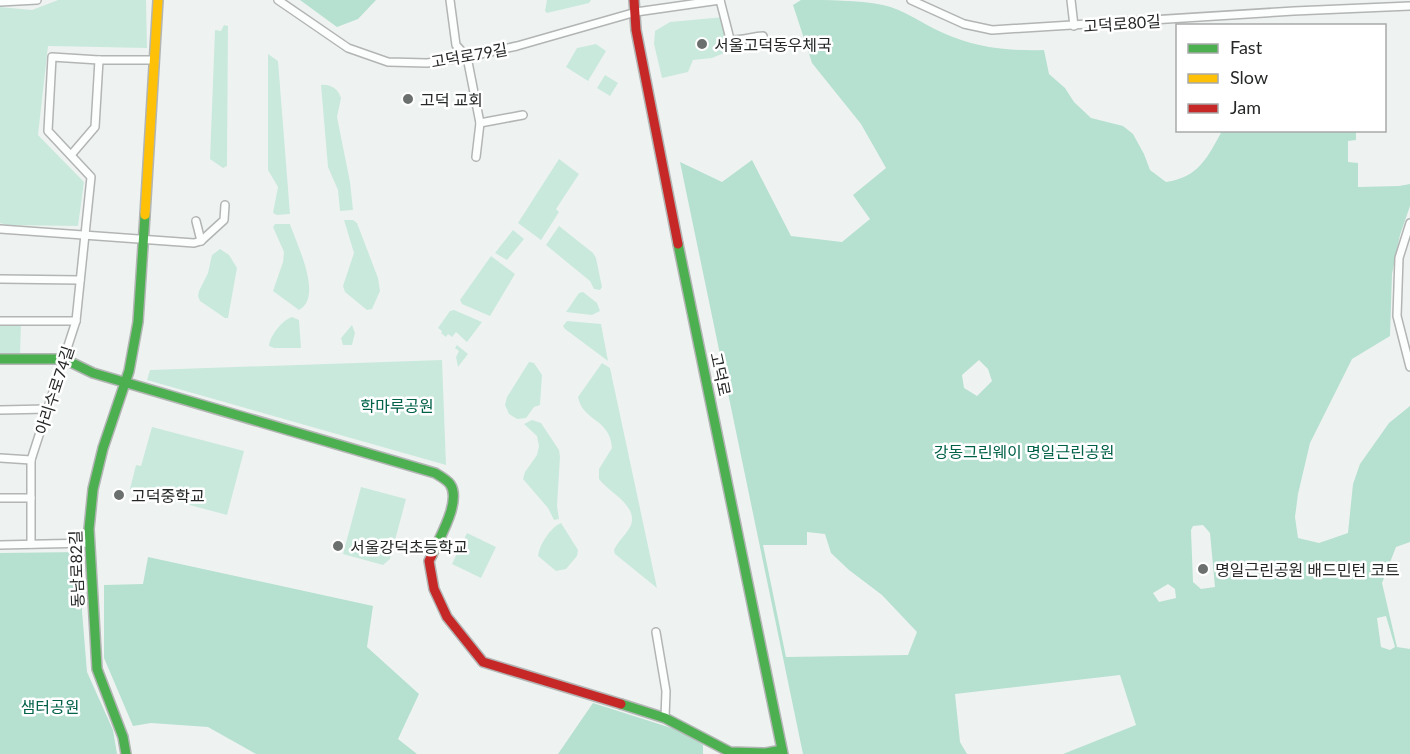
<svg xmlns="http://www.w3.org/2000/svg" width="1410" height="754" font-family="Lato,'Noto Sans KR',sans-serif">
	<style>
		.green { fill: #cae9dd }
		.forest { fill: #b6e0d0; fill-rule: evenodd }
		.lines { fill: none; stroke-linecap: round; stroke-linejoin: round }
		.street-casing { stroke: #b2b5b3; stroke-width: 10 }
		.fast-casing { stroke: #b2b5b3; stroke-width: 12 }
		.slow-casing { stroke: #b2b5b3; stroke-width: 12 }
		.jam-casing { stroke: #b2b5b3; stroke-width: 12 }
		.street { stroke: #fcfdfd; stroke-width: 7 }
		.fast { stroke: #4caf50; stroke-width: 9 }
		.slow { stroke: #ffc107; stroke-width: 9 }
		.jam { stroke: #c62828; stroke-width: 9 }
		.poi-dot { fill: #6b6f6e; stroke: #fff; stroke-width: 2 }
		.labels { text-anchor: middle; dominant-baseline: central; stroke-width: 5; stroke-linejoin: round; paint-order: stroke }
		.street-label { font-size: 16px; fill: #252827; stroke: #fff }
		.poi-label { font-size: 16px; fill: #252827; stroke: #fff; text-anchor: start }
		.park-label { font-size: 16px; fill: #006149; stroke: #fff }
	</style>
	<rect width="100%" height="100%" fill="#eef3f1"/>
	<g class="green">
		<polygon points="58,0 146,0 147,48 48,46 38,135 84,182 78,226 7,225 0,223 0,7 32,10"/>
		<polygon points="547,0 591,0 589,3 547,13 545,11"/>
		<polygon points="724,17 729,51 712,58 693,60 688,72 662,78 654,44 655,31 670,22"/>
		<polygon points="224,25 228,26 227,166 223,168 210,159 215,30 221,31"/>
		<polygon points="596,44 606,51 588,81 566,67 577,48"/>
		<polygon points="268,54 278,61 290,214 277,215 273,213 278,187 268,170"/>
		<polygon points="605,75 618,83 610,96 597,88"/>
		<path d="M321,85C331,84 338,89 341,98L337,117L350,182L353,210L340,211L338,190L328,167Z"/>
		<polygon points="559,159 579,174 556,209 559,212 541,240 518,223"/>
		<polygon points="344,220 353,220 357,223 378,278 380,291 372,309 367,310 345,292 343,286 354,253"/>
		<path d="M275,224H290C296,243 324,297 299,310L273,291L283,262L284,252L273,227Z"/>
		<polygon points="559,226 593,253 596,258 602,287 600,290 594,289 590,281 546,245"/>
		<polygon points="513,230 524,239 507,260 495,253"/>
		<polygon points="220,249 229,255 237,268 228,318 225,318 200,301 198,296 199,291 208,273 212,255"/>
		<polygon points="491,256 515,274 490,316 462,304 460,300"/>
		<polygon points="583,292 597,303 600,311 592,315 566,312 579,293"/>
		<polygon points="454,310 482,322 467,342 456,332 452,337 448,334 446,337 441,333 442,331 438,328 450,311"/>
		<path d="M292,317L299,320L301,348H274L269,346C269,337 282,320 292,317Z"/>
		<polygon points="0,321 21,321 20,359 0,359"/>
		<polygon points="567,321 601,324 608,361 565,329 563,326"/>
		<polygon points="352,325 355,333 352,345 343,345 341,338"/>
		<polygon points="457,345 468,354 458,367 456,357 459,351 455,348"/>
		<polygon points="442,360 446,465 147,380 150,370"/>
		<polygon points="529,362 534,363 542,375 540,405 534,407 526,418 517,419 509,414 505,405 507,397"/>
		<path d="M602,363L610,368L657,588L615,554L614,550C618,541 627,534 631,525C638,505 608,492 599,479V469L612,448C610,418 583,422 578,397Z"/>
		<polygon points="532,420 541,423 559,450 560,457 557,506 559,519 554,520 548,508 523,479 525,472 537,455 539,446 537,436 524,424"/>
		<polygon points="152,427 244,451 227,515 130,489 136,465 141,466"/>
		<polygon points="361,487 406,499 390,559 383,565 343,554"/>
		<path d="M561,523L578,550L577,556L566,569L556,571L538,556C539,545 551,527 561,523Z"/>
		<polygon points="467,533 496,547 481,578 452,564"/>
	</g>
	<g class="forest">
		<polygon points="300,0 376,0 358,19 337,27"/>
		<path d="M801,0C829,0 857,0 883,5C903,9 923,24 941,32C976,48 1006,51 1044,50L1049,74L1065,88L1074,102L1091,118L1123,126L1133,134L1144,154L1150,170L1166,182C1199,177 1207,158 1222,131L1356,130V140L1348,141V162L1358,163V187L1399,186L1410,184V206L1400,235L1392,274L1390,336L1352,359L1310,443L1298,494L1295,517L1298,538L1319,543L1348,533L1353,484L1360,464L1389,423L1410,406V542L1396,547L1382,583L1397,647L1410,649V754H1063L1136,725L1120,675L955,694L960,742L967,754H803L680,162L722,182L752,160L791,236L842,242L870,219L853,195L886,168L861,124L812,63L793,5ZM979,360L988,369L992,381L977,396L964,388L962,375ZM1203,525L1210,533L1215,587L1201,589L1193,582L1191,530L1193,526ZM807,532L825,534L831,553L849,570L882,595L917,632L908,655L786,657L763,545H807ZM1168,584L1175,589L1176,598L1159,602L1153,593ZM1386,616L1395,647L1390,650L1381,647L1377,618Z"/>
		<polygon points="82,552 82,611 87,672 113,730 117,754 0,754 0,553"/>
		<polygon points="148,557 373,606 367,647 419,694 398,739 417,754 256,754 208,727 151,723 133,726 104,658 104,585 143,584"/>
		<polygon points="593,703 684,732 703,745 703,754 558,754"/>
	</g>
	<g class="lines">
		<defs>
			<g id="street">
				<polyline points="278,0 348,48 388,62 427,63 467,57 517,46 636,12 720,0"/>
				<polyline points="450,0 456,45 467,57 480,123 476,157"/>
				<path d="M720,0L730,39C740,42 752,36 763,36L764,40"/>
				<polyline points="911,0 964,24 992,30 1294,11 1410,6"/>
				<polyline points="1071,0 1074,26"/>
				<polyline points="0,2 37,0"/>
				<polyline points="480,123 523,115"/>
				<polyline points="71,155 95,127 99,60"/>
				<polyline points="196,221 201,241"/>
				<polyline points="1410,223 1399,258 1397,316 1410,367"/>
				<polyline points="0,229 194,243 201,241 224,220 225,205"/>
				<polyline points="0,279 80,280"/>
				<polyline points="0,321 76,321"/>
				<polyline points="0,410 48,409"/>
				<polyline points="0,458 31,460"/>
				<polyline points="0,498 31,498"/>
				<polyline points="31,544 31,460 76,321 91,177 48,131 52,57 99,60 155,60"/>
				<polyline points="0,545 90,543"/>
				<polyline points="656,632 666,691 665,718"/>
			</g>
			<g id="fast">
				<polyline points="678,244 783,754"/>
				<path d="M0,359H64L93,373L435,473C440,476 447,480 450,484C462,501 439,538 432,555"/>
				<polyline points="621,704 665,718 730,752 766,753 782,750"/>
				<polyline points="126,754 123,737 97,669 89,529 93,489 103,448 129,371 138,322 145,215"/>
			</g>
			<polyline id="slow" points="145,215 158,0"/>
			<g id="jam">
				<polyline points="634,0 636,30 678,244"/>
				<polyline points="432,555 429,561 434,589 447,617 483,662 621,704"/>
			</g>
		</defs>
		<use href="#street" class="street-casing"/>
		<use href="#fast" class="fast-casing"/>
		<use href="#slow" class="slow-casing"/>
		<use href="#jam" class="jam-casing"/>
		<use href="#street" class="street"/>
		<use href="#fast" class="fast"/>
		<use href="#slow" class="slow"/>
		<use href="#jam" class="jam"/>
	</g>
	<g class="poi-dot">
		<circle cx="702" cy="44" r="6"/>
		<circle cx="408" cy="99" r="6"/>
		<circle cx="119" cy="495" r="6"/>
		<circle cx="338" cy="546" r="6"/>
		<circle cx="1203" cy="569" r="6"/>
	</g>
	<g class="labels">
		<g class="street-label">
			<text transform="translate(1122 23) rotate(-4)">고덕로80길</text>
			<text transform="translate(469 55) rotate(-10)">고덕로79길</text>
			<text transform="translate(721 374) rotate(78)">고덕로</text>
			<text transform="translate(54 390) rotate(-72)">아리수로74길</text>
			<text transform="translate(76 569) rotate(-92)">동남로82길</text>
		</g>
		<g class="poi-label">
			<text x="714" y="44">서울고덕동우체국</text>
			<text x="420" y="99">고덕 교회</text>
			<text x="131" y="495">고덕중학교</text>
			<text x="350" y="546">서울강덕초등학교</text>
			<text x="1215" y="569">명일근린공원 배드민턴 코트</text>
		</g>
		<g class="park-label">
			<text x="397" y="405">학마루공원</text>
			<text x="1024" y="451">강동그린웨이 명일근린공원</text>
			<text x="50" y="706">샘터공원</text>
		</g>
	</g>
	<rect x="1176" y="24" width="210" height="108" fill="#ffffff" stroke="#a8a9a9" stroke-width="1.5"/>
	<rect x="1188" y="44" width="30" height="9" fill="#4caf50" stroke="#a8a9a9" stroke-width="1.5"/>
	<text x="1230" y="54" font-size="18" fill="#252827">Fast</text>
	<rect x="1188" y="74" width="30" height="9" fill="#ffc107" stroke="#a8a9a9" stroke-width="1.5"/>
	<text x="1230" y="84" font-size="18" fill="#252827">Slow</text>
	<rect x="1188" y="104" width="30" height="9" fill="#c62828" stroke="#a8a9a9" stroke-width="1.5"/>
	<text x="1230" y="114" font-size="18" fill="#252827">Jam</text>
</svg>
